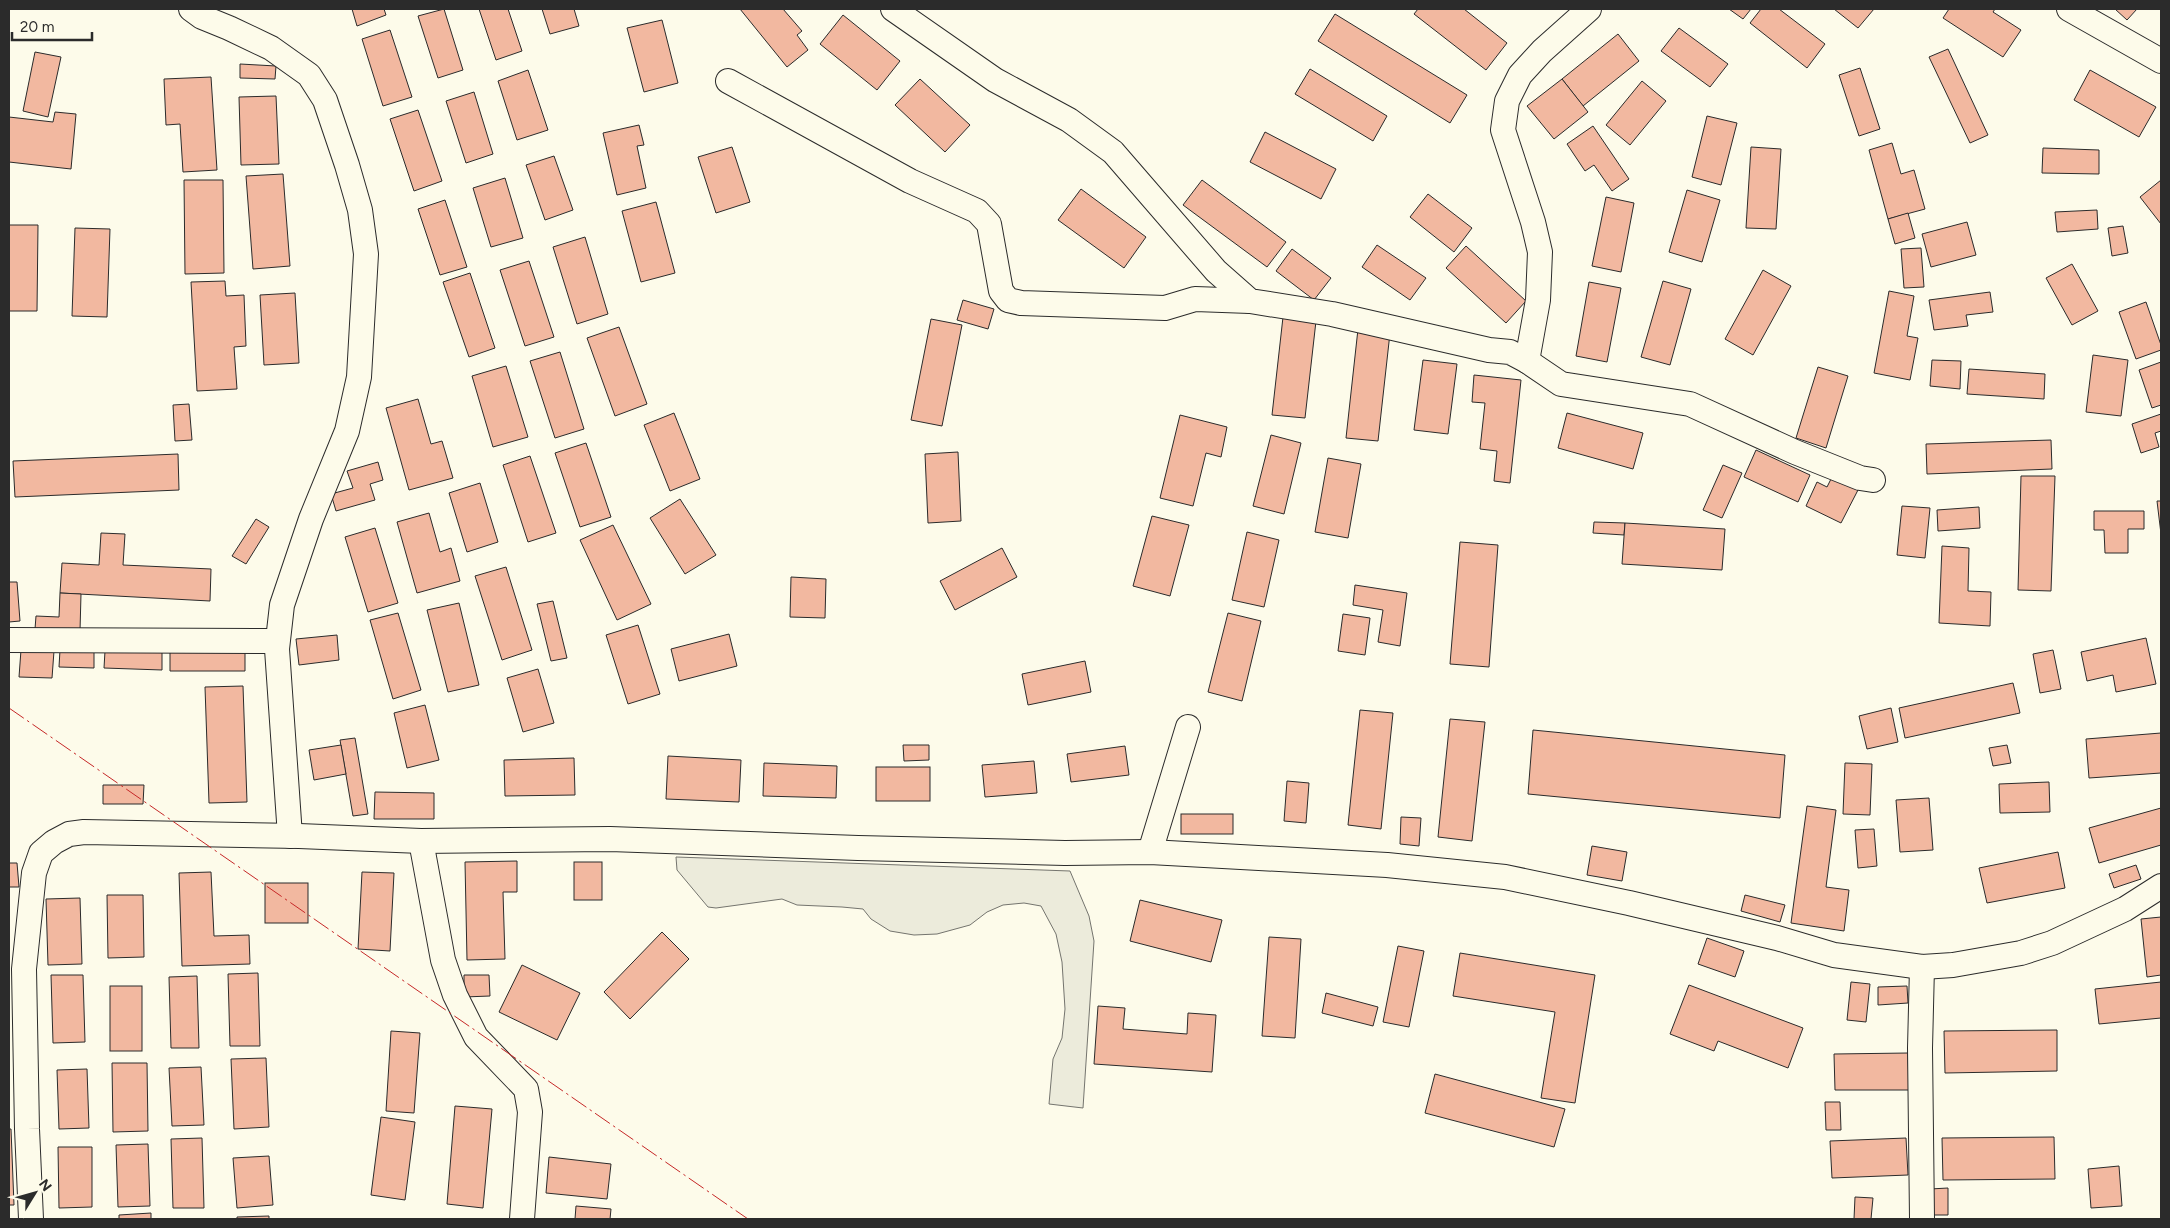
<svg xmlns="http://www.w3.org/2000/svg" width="2170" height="1228" font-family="Figtree,sans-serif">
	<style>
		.grass { fill: #ecebdb; stroke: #74746e }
		.building { fill: #f2b8a0; stroke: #2b2b2b }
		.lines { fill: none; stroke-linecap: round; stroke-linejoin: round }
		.minor-casing { stroke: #2b2b2b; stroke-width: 26 }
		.minor { stroke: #fdfbea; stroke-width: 24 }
		.power { stroke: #c62828; stroke-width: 1; stroke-dasharray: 18 4 2.5 4; stroke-linecap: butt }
	</style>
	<rect width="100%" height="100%" fill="#fdfbea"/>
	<polygon class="grass" points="676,857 1070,871 1089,916 1094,941 1083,1108 1049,1104 1053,1059 1062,1038 1065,1009 1062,962 1056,934 1041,906 1024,903 1003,905 987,912 970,925 937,934 914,935 890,931 871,919 863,909 842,907 797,905 782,899 716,908 708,907 677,870"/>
	<g class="building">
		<polygon points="352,9 384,9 386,15 357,26"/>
		<polygon points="444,9 463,70 438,78 418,16"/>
		<polygon points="479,9 508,9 522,51 496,60"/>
		<polygon points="542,9 574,9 579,26 550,34"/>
		<polygon points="740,9 783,9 802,31 797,35 808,50 787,67"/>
		<polygon points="1418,9 1464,9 1507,43 1486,70 1414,14"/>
		<polygon points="1729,9 1751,9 1743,19"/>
		<polygon points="1761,9 1779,9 1825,44 1807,68 1750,23"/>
		<polygon points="1834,9 1874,9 1858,28"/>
		<polygon points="1949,9 1995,9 1993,12 2021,30 2003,57 1943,18"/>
		<polygon points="2115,9 2137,9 2127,20"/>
		<polygon points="1335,14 1467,95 1450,123 1318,41"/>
		<polygon points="843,15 900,61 877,90 820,44"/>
		<polygon points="662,20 678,83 644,92 627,28"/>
		<polygon points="1679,28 1728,64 1710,87 1661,51"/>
		<polygon points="390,30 412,97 383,106 362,39"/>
		<polygon points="1618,34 1639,61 1583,106 1562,79"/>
		<polygon points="1948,49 1988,135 1970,143 1929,57"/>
		<polygon points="35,52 61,57 48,117 23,111"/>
		<polygon points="240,64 276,66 275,79 240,78"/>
		<polygon points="1860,68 1880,129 1859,136 1839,75"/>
		<polygon points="1310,69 1387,116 1373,141 1295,94"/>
		<polygon points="528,70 548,130 517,140 498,81"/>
		<polygon points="2090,70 2156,107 2139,137 2074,100"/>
		<polygon points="211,77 217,170 183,172 180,124 166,125 164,79"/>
		<polygon points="920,79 970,125 945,152 895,105"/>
		<polygon points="1562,79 1588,112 1554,139 1527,106"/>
		<polygon points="1642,81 1666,101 1630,145 1606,125"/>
		<polygon points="474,92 493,154 466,163 446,101"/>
		<polygon points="276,96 279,164 241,165 239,97"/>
		<polygon points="418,110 442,181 414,191 390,119"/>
		<polygon points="55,112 76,114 71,169 9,162 9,117 53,122"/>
		<polygon points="1707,116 1737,123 1721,185 1692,177"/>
		<polygon points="639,125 644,145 637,146 646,188 617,195 603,133"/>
		<polygon points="1593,126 1629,179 1612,191 1594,165 1585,171 1567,144"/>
		<polygon points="1265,132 1336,169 1321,199 1250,162"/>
		<polygon points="1892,143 1901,174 1914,170 1925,209 1888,219 1869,150"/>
		<polygon points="732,147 750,202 716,213 698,157"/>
		<polygon points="1751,147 1781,149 1776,229 1746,228"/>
		<polygon points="2043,148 2099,150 2099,174 2042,173"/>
		<polygon points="554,156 573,210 545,220 526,165"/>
		<polygon points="283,174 290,266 253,269 246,176"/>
		<polygon points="505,178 523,238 491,247 473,188"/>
		<polygon points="184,180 223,180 224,273 185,274"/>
		<polygon points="1202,180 1286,242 1267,267 1183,205"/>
		<polygon points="2161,180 2161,224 2140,197"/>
		<polygon points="1081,189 1146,237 1124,268 1058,220"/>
		<polygon points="1687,190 1720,200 1702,262 1669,252"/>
		<polygon points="1428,194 1472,228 1454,252 1410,217"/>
		<polygon points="1606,197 1634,203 1621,272 1592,266"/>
		<polygon points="445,200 467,267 440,275 418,209"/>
		<polygon points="656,202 675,273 641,282 622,211"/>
		<polygon points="2097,210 2098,229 2057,232 2055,212"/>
		<polygon points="1908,213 1915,238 1895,244 1888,219"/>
		<polygon points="1967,222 1976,255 1931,267 1922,234"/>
		<polygon points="9,225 38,225 37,311 9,311"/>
		<polygon points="2123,226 2128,253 2112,256 2108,228"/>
		<polygon points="75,228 110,229 107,317 72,316"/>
		<polygon points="585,237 608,314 577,324 553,247"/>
		<polygon points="1377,245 1426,278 1410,300 1362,267"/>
		<polygon points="1466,246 1526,301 1506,323 1446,268"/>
		<polygon points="1921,248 1924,287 1904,288 1901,249"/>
		<polygon points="1292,249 1331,278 1314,300 1276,271"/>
		<polygon points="529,261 554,337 525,346 500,270"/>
		<polygon points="2072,264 2098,311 2072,325 2046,278"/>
		<polygon points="1763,270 1791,286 1753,355 1725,339"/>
		<polygon points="470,273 495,348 469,357 443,282"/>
		<polygon points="225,281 226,296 244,295 246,346 234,347 237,389 197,391 191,282"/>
		<polygon points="1663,281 1691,289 1670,365 1641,357"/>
		<polygon points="1589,282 1621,288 1607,362 1576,356"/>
		<polygon points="1889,291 1914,296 1907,336 1918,338 1910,380 1874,373"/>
		<polygon points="1990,292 1993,312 1966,315 1968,326 1934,330 1929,300"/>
		<polygon points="295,293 299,363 264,365 260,295"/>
		<polygon points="963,300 994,309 988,329 957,320"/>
		<polygon points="2146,302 2161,345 2161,350 2136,359 2119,312"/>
		<polygon points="1283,317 1316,321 1305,418 1272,415"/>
		<polygon points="931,319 962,325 942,426 911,420"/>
		<polygon points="619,327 647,404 615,416 587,338"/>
		<polygon points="1358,329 1390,333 1378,441 1346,438"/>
		<polygon points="560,352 584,429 555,438 530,361"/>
		<polygon points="2093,355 2128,360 2121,416 2086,412"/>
		<polygon points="1423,360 1457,364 1448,434 1414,430"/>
		<polygon points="1932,360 1961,361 1960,389 1930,386"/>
		<polygon points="2161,362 2161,405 2152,408 2139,370"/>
		<polygon points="506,366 528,437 493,447 472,376"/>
		<polygon points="1818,367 1848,376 1826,448 1796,438"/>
		<polygon points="1969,369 2045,374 2044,399 1967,394"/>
		<polygon points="1474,375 1521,380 1510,483 1494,481 1497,451 1480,449 1485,403 1472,402"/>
		<polygon points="418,399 431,444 442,441 453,478 409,490 386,408"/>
		<polygon points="189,404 192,440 175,441 173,405"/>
		<polygon points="674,413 700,479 670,491 644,425"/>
		<polygon points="1567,413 1643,433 1633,469 1558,448"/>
		<polygon points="2161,414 2161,431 2155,433 2159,447 2141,453 2132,424"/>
		<polygon points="1180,415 1227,427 1221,457 1206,453 1193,506 1160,498"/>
		<polygon points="1271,435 1301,443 1284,514 1253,506"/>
		<polygon points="2051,440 2052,469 1927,474 1926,444"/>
		<polygon points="586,443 611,517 580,527 555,453"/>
		<polygon points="1756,450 1810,475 1798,502 1744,477"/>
		<polygon points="958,452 961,521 928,523 925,454"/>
		<polygon points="178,454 179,490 15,497 13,461"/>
		<polygon points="530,456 556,533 528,542 503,465"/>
		<polygon points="1328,458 1361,464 1348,538 1315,532"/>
		<polygon points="378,462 383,480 370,484 375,500 336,511 331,494 353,488 347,471"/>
		<polygon points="1723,465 1742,473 1722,518 1703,510"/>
		<polygon points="2021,476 2055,476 2051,591 2018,590"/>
		<polygon points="1832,477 1858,490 1841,523 1806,506 1817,482 1827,487"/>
		<polygon points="480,483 498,542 467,552 449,493"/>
		<polygon points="680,499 716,555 685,574 650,518"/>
		<polygon points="2157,501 2161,501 2161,534"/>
		<polygon points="1902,506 1930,508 1925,558 1897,555"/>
		<polygon points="1979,507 1980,528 1938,531 1937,510"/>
		<polygon points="2094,511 2144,511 2144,529 2128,529 2128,553 2105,553 2104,530 2094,530"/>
		<polygon points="429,513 440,552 451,548 460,581 417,593 397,522"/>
		<polygon points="1152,516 1189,525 1170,596 1133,586"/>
		<polygon points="256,519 269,527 246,564 232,556"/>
		<polygon points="1594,522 1625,523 1624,535 1593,533"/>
		<polygon points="1625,523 1725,529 1722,570 1622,564"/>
		<polygon points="613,525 651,604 617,620 580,540"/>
		<polygon points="375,528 398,603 368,612 345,537"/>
		<polygon points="1247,532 1279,540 1264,607 1232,600"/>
		<polygon points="101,533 125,534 123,565 211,569 210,601 60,593 62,563 99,565"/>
		<polygon points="1460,542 1498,545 1489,667 1450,664"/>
		<polygon points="1942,546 1969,548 1968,591 1991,592 1990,626 1939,623"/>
		<polygon points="1002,548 1017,577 955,610 940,581"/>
		<polygon points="506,567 532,650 502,660 475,576"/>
		<polygon points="791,577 826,579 825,618 790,617"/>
		<polygon points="9,582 17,582 20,621 9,622"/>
		<polygon points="1355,585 1407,593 1400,646 1378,642 1383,610 1353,605"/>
		<polygon points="60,593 81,594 80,631 35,629 36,616 59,617"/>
		<polygon points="553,601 567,658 551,661 537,604"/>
		<polygon points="459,603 479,685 448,692 427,610"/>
		<polygon points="398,613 421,690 393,699 370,620"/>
		<polygon points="1228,613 1261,621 1242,701 1208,692"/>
		<polygon points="1343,614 1370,618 1365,655 1338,651"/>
		<polygon points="638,625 660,694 628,704 606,635"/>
		<polygon points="729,634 737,666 679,681 671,649"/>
		<polygon points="337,635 339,660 299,665 296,639"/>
		<polygon points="2146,638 2156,684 2116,692 2113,675 2087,681 2081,652"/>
		<polygon points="21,650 54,651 52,678 19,677"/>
		<polygon points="60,650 94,651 94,668 59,667"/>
		<polygon points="2053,650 2061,689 2040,693 2033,654"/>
		<polygon points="105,651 162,652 162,670 104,668"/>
		<polygon points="245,651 245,671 170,671 170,652"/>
		<polygon points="1085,661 1091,692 1028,705 1022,674"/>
		<polygon points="538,669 554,723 523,732 507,678"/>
		<polygon points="2013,683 2020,713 1905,738 1899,708"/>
		<polygon points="243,686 247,802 209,803 205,687"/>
		<polygon points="425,705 439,760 407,768 394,713"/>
		<polygon points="1891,708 1898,742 1867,749 1859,716"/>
		<polygon points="1360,710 1393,713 1381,829 1348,825"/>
		<polygon points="1450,719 1485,722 1472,841 1438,837"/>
		<polygon points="1533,730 1785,755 1780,818 1528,794"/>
		<polygon points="2161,733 2161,773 2089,778 2086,739"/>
		<polygon points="355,738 368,814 353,816 340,740"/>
		<polygon points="341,745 346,774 314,780 309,750"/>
		<polygon points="903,745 929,745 929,760 904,761"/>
		<polygon points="2007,745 2011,763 1993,766 1989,748"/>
		<polygon points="1125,746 1129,775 1071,782 1067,754"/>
		<polygon points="668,756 741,760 739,802 666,799"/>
		<polygon points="574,758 575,795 505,796 504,760"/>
		<polygon points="1034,761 1037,793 985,797 982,765"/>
		<polygon points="764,763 837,766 836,798 763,796"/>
		<polygon points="1845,763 1872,764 1870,815 1843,814"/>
		<rect x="876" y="767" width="54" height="34"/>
		<polygon points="1287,781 1309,783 1306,823 1284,821"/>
		<polygon points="2049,782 2050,812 2000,813 1999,784"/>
		<polygon points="103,785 144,785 143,804 103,804"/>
		<polygon points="375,792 434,793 434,819 374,819"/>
		<polygon points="1929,798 1933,850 1900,852 1896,800"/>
		<polygon points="1807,806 1836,810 1826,887 1849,890 1844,931 1791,923"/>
		<polygon points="2161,808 2161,845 2099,863 2089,828"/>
		<rect x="1181" y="814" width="52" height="20"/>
		<polygon points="1401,817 1421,818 1419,846 1400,844"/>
		<polygon points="1874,829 1877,866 1858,868 1855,830"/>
		<polygon points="1592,846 1627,852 1622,881 1587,875"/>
		<polygon points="2058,852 2065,888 1987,903 1979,868"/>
		<polygon points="517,861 517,892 503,892 505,959 467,960 465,862"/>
		<rect x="574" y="862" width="28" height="38"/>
		<polygon points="9,863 17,863 19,887 9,887"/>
		<polygon points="2136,865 2141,879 2114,888 2109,874"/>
		<polygon points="211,872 214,936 249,935 250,964 182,966 179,873"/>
		<polygon points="362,872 394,873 390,951 358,949"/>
		<rect x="265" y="883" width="43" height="40"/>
		<polygon points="107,895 143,895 144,957 108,958"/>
		<polygon points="1745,895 1785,905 1780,922 1741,911"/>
		<polygon points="80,898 82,964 48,965 46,899"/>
		<polygon points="1140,900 1222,920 1211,962 1130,941"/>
		<polygon points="2161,917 2161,975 2147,977 2141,919"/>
		<polygon points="662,932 689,959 630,1019 604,992"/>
		<polygon points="1269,937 1301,939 1295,1038 1262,1036"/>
		<polygon points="1707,938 1744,951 1735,977 1698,964"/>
		<polygon points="1398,946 1424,951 1409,1027 1383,1022"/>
		<polygon points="1460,953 1595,975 1575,1103 1541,1098 1555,1012 1453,996"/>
		<polygon points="522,965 580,993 557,1040 499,1012"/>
		<polygon points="258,973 260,1046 230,1046 228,974"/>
		<polygon points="51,975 83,975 85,1042 53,1043"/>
		<polygon points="464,975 489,975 490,996 464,997"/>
		<polygon points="197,976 199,1048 171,1048 169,977"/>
		<polygon points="1851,982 1870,984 1866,1022 1847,1020"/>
		<polygon points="2161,982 2161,1018 2099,1024 2095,989"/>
		<polygon points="1689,985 1803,1028 1788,1068 1718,1041 1714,1051 1670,1034"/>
		<rect x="110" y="986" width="32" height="65"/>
		<polygon points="1907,986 1908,1003 1878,1005 1878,987"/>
		<polygon points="1326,993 1378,1007 1373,1026 1322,1013"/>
		<polygon points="1098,1006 1125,1008 1123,1029 1187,1034 1188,1013 1216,1015 1212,1072 1094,1064"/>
		<polygon points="2057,1030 2057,1071 1945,1073 1944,1031"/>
		<polygon points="391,1031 420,1033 414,1113 386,1111"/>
		<polygon points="1908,1053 1909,1090 1835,1090 1834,1054"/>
		<polygon points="266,1058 269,1127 234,1129 231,1059"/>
		<polygon points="112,1063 147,1063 148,1131 113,1132"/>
		<polygon points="201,1067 204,1125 172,1126 169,1068"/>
		<polygon points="87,1069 89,1128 59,1129 57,1070"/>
		<polygon points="1435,1074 1565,1109 1554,1147 1425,1113"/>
		<polygon points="1825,1102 1840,1102 1841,1130 1826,1130"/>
		<polygon points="455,1106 492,1109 483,1208 447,1204"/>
		<polygon points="381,1117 415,1122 405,1200 371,1195"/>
		<polygon points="9,1129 11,1129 14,1205 9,1205"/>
		<polygon points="2054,1137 2055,1179 1943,1180 1942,1138"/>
		<polygon points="202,1138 204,1208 173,1208 171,1139"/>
		<polygon points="1906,1138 1908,1175 1832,1178 1830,1141"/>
		<polygon points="148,1144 150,1206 118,1207 116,1145"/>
		<polygon points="58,1147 92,1147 92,1207 59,1208"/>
		<polygon points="269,1156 273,1205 237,1208 233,1158"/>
		<polygon points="549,1157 611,1164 607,1199 546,1193"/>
		<polygon points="2119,1166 2122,1206 2091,1208 2088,1169"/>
		<polygon points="1948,1188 1948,1215 1931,1215 1930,1189"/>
		<polygon points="1855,1197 1873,1198 1871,1219 1854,1219"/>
		<polygon points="576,1206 611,1209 610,1219 575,1219"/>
		<polygon points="151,1213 151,1219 119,1219 119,1215"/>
		<polygon points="269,1216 269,1219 237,1219 237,1217"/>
	</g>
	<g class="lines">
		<defs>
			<g id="minor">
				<polyline points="191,9 202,17 229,28 271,48 309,75 325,100 347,165 360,210 366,254 359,377 347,431 311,519 282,605 277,649 290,836"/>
				<polyline points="893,9 995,80 1069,120 1113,152 1216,271 1250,301 1332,314 1489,350 1510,352 1527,361 1561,384 1690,404 1795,452 1860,478 1873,480"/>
				<polyline points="2069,9 2161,61"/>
				<polyline points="728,81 910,181 977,211 989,224 1001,291 1008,300 1021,303 1165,308 1195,299 1250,301"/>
				<polyline points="1527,361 1538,300 1540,252 1533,222 1503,130 1507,101 1520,75 1542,51 1589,9"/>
				<polyline points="9,640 277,641"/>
				<polyline points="421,841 443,960 455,995 476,1037 526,1089 530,1112 522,1219"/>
				<polyline points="1150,852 1188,727"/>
				<polyline points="31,1219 27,1129 24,969 34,873 41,853 54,842 69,834 84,832 299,836 421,841 610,839 858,848 1065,853 1150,852 1387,865 1505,877 1629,903 1777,938 1834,955 1922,967 1953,965 2021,953 2052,943 2125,909 2161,886"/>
				<polyline points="1922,1219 1920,1048 1922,967"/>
			</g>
		</defs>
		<use href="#minor" class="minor-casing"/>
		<use href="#minor" class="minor"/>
		<polyline class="power" points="9,708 748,1219"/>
	</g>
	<rect width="2170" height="1228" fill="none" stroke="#2b2b2b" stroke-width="20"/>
	<g transform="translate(35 1193) rotate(53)" stroke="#fdfbea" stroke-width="4" paint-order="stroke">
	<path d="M0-4L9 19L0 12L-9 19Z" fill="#2b2b2b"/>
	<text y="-8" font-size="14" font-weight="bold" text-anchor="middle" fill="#2b2b2b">N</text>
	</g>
	<path d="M12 32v8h80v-8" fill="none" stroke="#2b2b2b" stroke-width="2.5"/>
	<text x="20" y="32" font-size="15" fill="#2b2b2b" stroke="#fdfbea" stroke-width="4" paint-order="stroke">20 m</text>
</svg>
